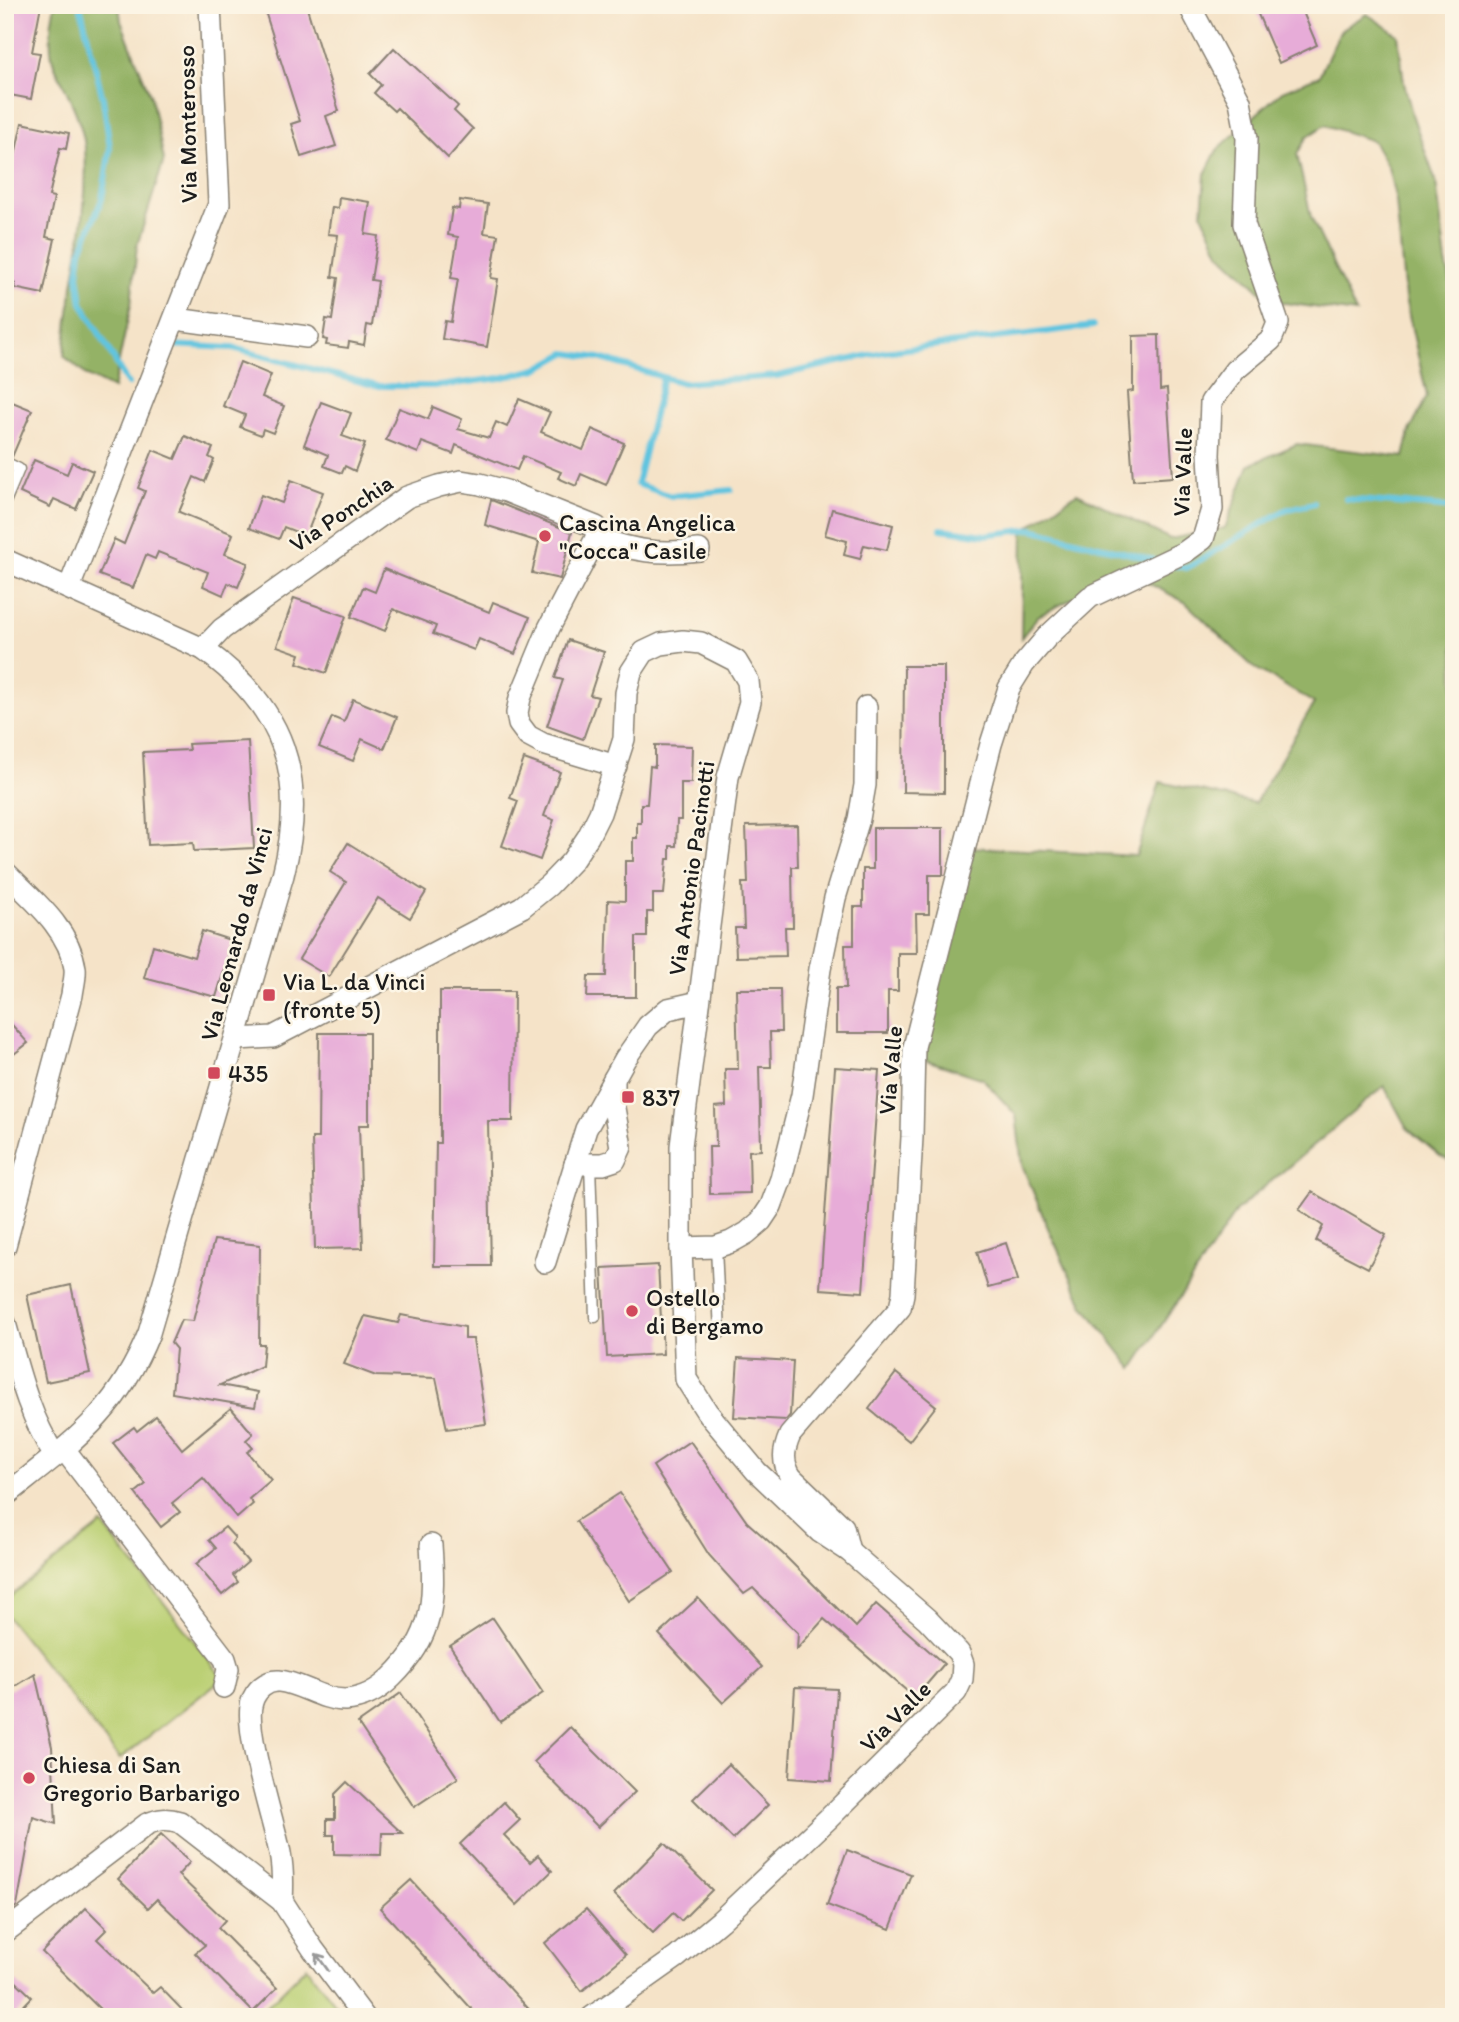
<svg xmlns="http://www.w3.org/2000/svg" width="1459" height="2022" font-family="Itim,sans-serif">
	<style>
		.green { fill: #bbd074; stroke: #6c7648; stroke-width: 2 }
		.forest { fill: #94b266; stroke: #586741; stroke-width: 2 }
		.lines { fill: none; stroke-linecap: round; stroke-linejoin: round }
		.stream { stroke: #61c4df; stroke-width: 6 }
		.building { fill: #e7acd8 }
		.lane-casing { stroke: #888072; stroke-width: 13 }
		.street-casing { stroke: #888072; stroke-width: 24 }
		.lane { stroke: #fff; stroke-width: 10 }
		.street { stroke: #fff; stroke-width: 21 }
		.oneway { stroke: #999 }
		.poi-dot { fill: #d1495b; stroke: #fcf5e5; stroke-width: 2.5 }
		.labels { text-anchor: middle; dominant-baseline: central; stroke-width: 5; stroke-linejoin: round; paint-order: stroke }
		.street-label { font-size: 24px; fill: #1c1c1c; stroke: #fcf5e5 }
		.poi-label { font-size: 24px; fill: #1c1c1c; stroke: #fcf5e5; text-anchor: start }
	</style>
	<rect width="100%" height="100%" fill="#fcf5e5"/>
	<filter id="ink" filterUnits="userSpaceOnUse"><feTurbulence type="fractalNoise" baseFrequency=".0143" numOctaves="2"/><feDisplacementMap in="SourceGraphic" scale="14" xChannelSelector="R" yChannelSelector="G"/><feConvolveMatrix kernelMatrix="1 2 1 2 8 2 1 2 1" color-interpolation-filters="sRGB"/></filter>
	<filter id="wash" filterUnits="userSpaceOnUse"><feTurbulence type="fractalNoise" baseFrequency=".00686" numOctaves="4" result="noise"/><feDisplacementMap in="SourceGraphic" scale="28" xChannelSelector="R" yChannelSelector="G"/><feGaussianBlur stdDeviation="1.57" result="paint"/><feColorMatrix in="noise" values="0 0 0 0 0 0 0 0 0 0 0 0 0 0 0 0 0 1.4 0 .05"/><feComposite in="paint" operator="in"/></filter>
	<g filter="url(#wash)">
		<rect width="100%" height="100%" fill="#f5e3c8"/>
		<g class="green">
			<polygon points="102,1524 223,1678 120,1759 5,1614 5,1600"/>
			<polygon points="306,1967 337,2006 326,2017 256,2017"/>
		</g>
		<g class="forest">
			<path d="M55,5H119L121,21L151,97L164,160L137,246L131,305L113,389L87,376L64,356C69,286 90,219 85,148C83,126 72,103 63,83C59,75 54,67 52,58C49,41 51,22 55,5Z"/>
			<polygon points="1367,14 1398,35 1404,83 1413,117 1436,182 1446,262 1454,296 1454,1163 1440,1156 1407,1128 1384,1086 1236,1211 1133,1369 1084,1306 1048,1228 1022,1165 1016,1115 983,1079 923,1059 934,1017 938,966 969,847 1136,856 1160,782 1255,803 1314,703 1252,666 1185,602 1133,575 1113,578 1038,616 1021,638 1023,531 1077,493 1170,539 1225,528 1249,465 1297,444 1404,457 1410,431 1427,396 1405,298 1396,201 1388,167 1373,141 1325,125 1307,137 1297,154 1311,217 1356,313 1271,301 1219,252 1202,214 1205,174 1217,150 1282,91 1319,76 1341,30"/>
		</g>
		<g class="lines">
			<g class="stream">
				<polyline points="80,5 103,99 110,148 102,199 81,251 78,275 82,303 128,384"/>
				<polyline points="169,345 233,348 377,386 439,386 500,378 537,369 566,353 599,358 683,383 777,376 883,352 1093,326"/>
				<polyline points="663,377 637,484 671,496 731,490"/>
				<polyline points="1346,499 1454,508"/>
				<polyline points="941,529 985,535 1032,529 1154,560"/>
				<polyline points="1172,565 1187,568 1285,510 1314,503"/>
			</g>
		</g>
		<g id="blocks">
			<g class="building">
				<polygon points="5,5 41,5 32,52 40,53 31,99 5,94"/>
				<polygon points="263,5 306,5 339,111 326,116 336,146 301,157 291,124 300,121"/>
				<polygon points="1254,5 1300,5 1317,45 1279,63"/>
				<polygon points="394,48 458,106 454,111 473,129 448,158 397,108 394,111 374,93 381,85 370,74"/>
				<polygon points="22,123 69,133 66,149 60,148 49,196 54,197 46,237 55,239 43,294 14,288 15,283 5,281 5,201"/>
				<polygon points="339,197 370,202 365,234 378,236 371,280 378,281 372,326 367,325 364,345 349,342 348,348 326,345 327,340 323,339 326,319 332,320 338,278 332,277 338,235 328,234 332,207 338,208"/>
				<polygon points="460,200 488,204 484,233 498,235 491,278 498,279 487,347 442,339 445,321 451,322 458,279 451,278 458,237 448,235 452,208 459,209"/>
				<polygon points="1159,335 1160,390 1167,389 1173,477 1133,480 1127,392 1133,391 1133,336"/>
				<polygon points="240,362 271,375 262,397 284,406 273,433 263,429 261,435 240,427 245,415 223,406"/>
				<polygon points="5,399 32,410 12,457 5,454"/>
				<polygon points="519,399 550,412 541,432 583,450 592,429 624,443 606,485 581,474 576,486 558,478 561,472 523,456 517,470 456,445 453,454 422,442 418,453 386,440 399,408 428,419 433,407 462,419 458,429 489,438 496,422 507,427"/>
				<polygon points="321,402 351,413 342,436 365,444 355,471 345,466 342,473 324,466 328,455 304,445"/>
				<polygon points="185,436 213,448 209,457 214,460 205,482 194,477 179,512 233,534 225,554 248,563 238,587 228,583 223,595 203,586 208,572 158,552 155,559 146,555 133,588 99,575 114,539 124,544 145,491 138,488 153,450 175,459"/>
				<polygon points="34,460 67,474 72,462 93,471 76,509 54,499 50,507 20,493"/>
				<polygon points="291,480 323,492 306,536 284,527 279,539 249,528 261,495 282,503"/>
				<polygon points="491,500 572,532 560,579 532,573 539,542 485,525"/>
				<polygon points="832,509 893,525 887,550 864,545 860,559 844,555 847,541 825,535"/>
				<polygon points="384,569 489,612 493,602 530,617 515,654 479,639 474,650 433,634 436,626 393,609 385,631 351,617 363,587 375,592"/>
				<polygon points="294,598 346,616 326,673 297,663 300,654 277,646"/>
				<polygon points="568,640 604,652 590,695 598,697 583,739 547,726 563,680 555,678"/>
				<polygon points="904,666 944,666 944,793 903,792"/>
				<polygon points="353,699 397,717 384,749 362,739 353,761 319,747 332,717 344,722"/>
				<polygon points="248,741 254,848 194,851 193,843 148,845 143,752 189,750 188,744"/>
				<polygon points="655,745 692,746 691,783 681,783 681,820 677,820 676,846 670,846 670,859 667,859 664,894 653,894 653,912 647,912 647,937 636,937 636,997 587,997 588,976 606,976 608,900 625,901 625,861 633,861 633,838 637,838 637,823 641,823 641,804 647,804 650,766 655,767"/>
				<polygon points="524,759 560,772 544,816 554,820 540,860 502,846 518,801 510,798"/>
				<polygon points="797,825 798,867 792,867 793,927 785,927 786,956 736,957 735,928 744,928 742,883 748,883 746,826"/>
				<polygon points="873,828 943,828 943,875 929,875 929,914 916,914 917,953 898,953 898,991 888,991 888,1033 836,1033 836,988 846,988 845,945 854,945 854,907 863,907 863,869 873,869"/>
				<polygon points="348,843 426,892 410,918 378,898 329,977 299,959 346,882 330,872"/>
				<polygon points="202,931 233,941 216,997 144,978 153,945 194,957"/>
				<polygon points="736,989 780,989 781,1032 770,1032 771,1067 759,1067 761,1150 749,1151 750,1193 710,1194 709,1147 716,1147 715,1107 726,1106 725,1069 738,1069"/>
				<polygon points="440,991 514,991 513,1121 488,1121 491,1266 434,1266 436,1143 440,1143"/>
				<polygon points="5,1017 28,1043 5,1061"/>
				<polygon points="319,1033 369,1033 369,1125 359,1125 363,1248 315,1249 312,1138 318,1138"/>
				<polygon points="835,1067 879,1070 863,1292 820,1289"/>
				<polygon points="1312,1192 1386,1235 1368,1268 1316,1241 1323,1226 1299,1210"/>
				<polygon points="214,1240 260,1245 259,1344 264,1344 262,1366 220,1385 258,1392 255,1407 172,1393 176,1349 171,1343 181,1320 193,1321"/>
				<polygon points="1006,1243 1018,1280 988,1288 977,1252"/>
				<polygon points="658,1265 663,1354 607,1357 602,1268"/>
				<polygon points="71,1285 90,1373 46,1382 27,1295"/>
				<polygon points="401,1315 465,1327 465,1339 473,1339 486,1424 447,1429 436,1378 376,1376 344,1364 365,1316 398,1323"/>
				<polygon points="738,1358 793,1361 790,1415 786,1420 734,1417"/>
				<polygon points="896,1373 936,1406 909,1441 869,1409"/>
				<polygon points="231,1408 253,1434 246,1440 253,1448 247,1452 271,1480 249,1499 253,1504 237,1518 203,1478 172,1503 180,1512 161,1527 135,1493 146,1484 113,1443 134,1427 137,1431 156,1416 182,1449"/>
				<polygon points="690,1441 747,1522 783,1554 856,1627 876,1604 944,1664 915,1698 824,1619 797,1649 798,1633 753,1588 744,1594 709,1555 653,1466"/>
				<polygon points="620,1493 673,1572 629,1601 576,1521"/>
				<polygon points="225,1527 235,1538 232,1543 248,1562 233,1575 238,1582 222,1595 196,1564 216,1548 209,1540"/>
				<polygon points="698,1598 762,1667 723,1703 659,1634"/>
				<polygon points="493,1618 543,1693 500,1722 450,1646"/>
				<polygon points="35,1674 52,1747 56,1824 33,1817 17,1906 5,1915 5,1693"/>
				<polygon points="795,1687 837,1689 831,1781 789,1778"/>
				<polygon points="401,1693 458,1778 414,1807 358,1723"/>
				<polygon points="570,1727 635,1792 598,1827 534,1762"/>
				<polygon points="729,1764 768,1805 733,1839 693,1799"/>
				<polygon points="347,1782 402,1833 382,1833 381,1855 334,1854 334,1835 327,1835 327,1819 335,1819 335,1794"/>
				<polygon points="504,1802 520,1820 504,1835 530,1862 538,1855 552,1871 517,1905 460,1844"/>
				<polygon points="161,1834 190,1862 178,1875 225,1920 218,1928 277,1988 253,2012 195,1953 205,1945 157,1899 148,1908 118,1879"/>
				<polygon points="664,1843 712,1890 681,1921 673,1913 653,1933 614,1894"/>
				<polygon points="847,1850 911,1874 890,1929 827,1905"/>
				<polygon points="411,1880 536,2017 479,2017 380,1908"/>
				<polygon points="86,1908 107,1929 97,1939 153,1993 160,1987 189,2017 108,2017 42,1952"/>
				<polygon points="586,1909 626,1955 582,1991 545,1943"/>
				<polygon points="5,1971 32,1997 13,2017 5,2017"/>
			</g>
		</g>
	</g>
	<g filter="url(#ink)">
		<use href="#blocks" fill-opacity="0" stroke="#888072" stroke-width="2"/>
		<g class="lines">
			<defs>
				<g id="lane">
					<polyline points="5,462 19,469 5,502"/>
					<polyline points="590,1164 595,1317"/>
					<polyline points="716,1247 720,1333"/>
				</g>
				<g id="street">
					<polyline points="176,319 307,337"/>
					<path d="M596,538C635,551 658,555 699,550"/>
					<path d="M5,560L203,649C285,708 308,777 283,875L149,1333C117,1414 71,1443 5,1496"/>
					<polyline points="69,588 219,204 210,5"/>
					<polyline points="203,649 222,629 407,497 439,486 461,481 480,484 506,491 596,527 596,538 549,628 520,698 517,713 519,724 528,736 543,744 616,766"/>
					<path d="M5,872C32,899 69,928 75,968C76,977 73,986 72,995L5,1246"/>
					<polyline points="237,1039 273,1037 522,907 549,885 572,861 588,837 600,813 624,739 626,693 631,672 644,652 661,644 683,641 701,643 736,661 748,681 750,702 728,777 681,1146 681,1248 686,1379 707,1412 756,1471 820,1532 849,1551 927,1619 959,1653 963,1664 962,1679 956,1692 829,1818 720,1921 677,1957 592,2017"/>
					<polyline points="575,1164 603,1164 615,1160 621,1147 614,1108 614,1079"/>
					<polyline points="681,1248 716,1247 731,1242 747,1233 761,1221 771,1206 781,1179 802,1095 820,969 835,898 859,819 865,785 866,707"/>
					<polyline points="545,1262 586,1129 625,1059 648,1026 668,1009 699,1002"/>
					<path d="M5,1323C18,1369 28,1414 55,1456"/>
					<polyline points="64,1449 225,1659 228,1669 224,1687"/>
					<path d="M849,1551L843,1527L791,1477C782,1462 783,1451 790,1435L900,1308L903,1294L912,1137L914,1047L991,744L1009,688L1024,664L1047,637L1090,597L1185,552L1203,539L1212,509L1209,455L1211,402L1235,370L1271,340L1278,323L1244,224L1247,138L1240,101L1189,5"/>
					<path d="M282,1901C283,1885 283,1869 280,1853C274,1822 243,1728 252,1702C255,1691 266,1680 279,1681C301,1683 321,1700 345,1700C364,1699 379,1690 392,1677C434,1636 435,1601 431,1545"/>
					<path d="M5,1932L147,1824C159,1819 167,1818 180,1822L282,1901L313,1949L364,2017"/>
				</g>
			</defs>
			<use href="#lane" class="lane-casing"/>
			<use href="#street" class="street-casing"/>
			<use href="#lane" class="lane"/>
			<use href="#street" class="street"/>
		</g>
		<defs><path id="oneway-shaft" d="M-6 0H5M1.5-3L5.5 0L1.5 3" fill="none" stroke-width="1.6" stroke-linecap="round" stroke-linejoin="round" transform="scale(1.75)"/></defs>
		<use class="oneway" href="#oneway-shaft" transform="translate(322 1962) rotate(-126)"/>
	</g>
	<g class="poi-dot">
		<circle cx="545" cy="536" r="7"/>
		<rect x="262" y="988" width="14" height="14" rx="3.5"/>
		<rect x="207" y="1066" width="14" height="14" rx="3.5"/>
		<rect x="621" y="1090" width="14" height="14" rx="3.5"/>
		<circle cx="632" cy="1311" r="7"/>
		<circle cx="29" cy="1778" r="7"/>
	</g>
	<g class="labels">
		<g class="street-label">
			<text transform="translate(187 124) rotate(-91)">Via Monterosso</text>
			<text transform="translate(1182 472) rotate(-88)">Via Valle</text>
			<text transform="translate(341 513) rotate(-34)">Via Ponchia</text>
			<text transform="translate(691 868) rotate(-82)">Via Antonio Pacinotti</text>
			<text transform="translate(236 934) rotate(-75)">Via Leonardo da Vinci</text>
			<text transform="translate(890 1070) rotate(-85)">Via Valle</text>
			<text transform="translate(895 1716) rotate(-45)">Via Valle</text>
		</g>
		<g class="poi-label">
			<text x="559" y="522">Cascina Angelica<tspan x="559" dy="28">"Cocca" Casile</tspan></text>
			<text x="283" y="981">Via L. da Vinci<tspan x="283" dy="28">(fronte 5)</tspan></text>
			<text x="228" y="1073">435</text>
			<text x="642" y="1097">837</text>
			<text x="646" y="1297">Ostello<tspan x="646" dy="28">di Bergamo</tspan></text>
			<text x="43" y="1764">Chiesa di San<tspan x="43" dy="28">Gregorio Barbarigo</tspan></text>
		</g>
	</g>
	<rect width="1459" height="2022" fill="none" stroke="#fcf5e5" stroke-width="28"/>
</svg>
